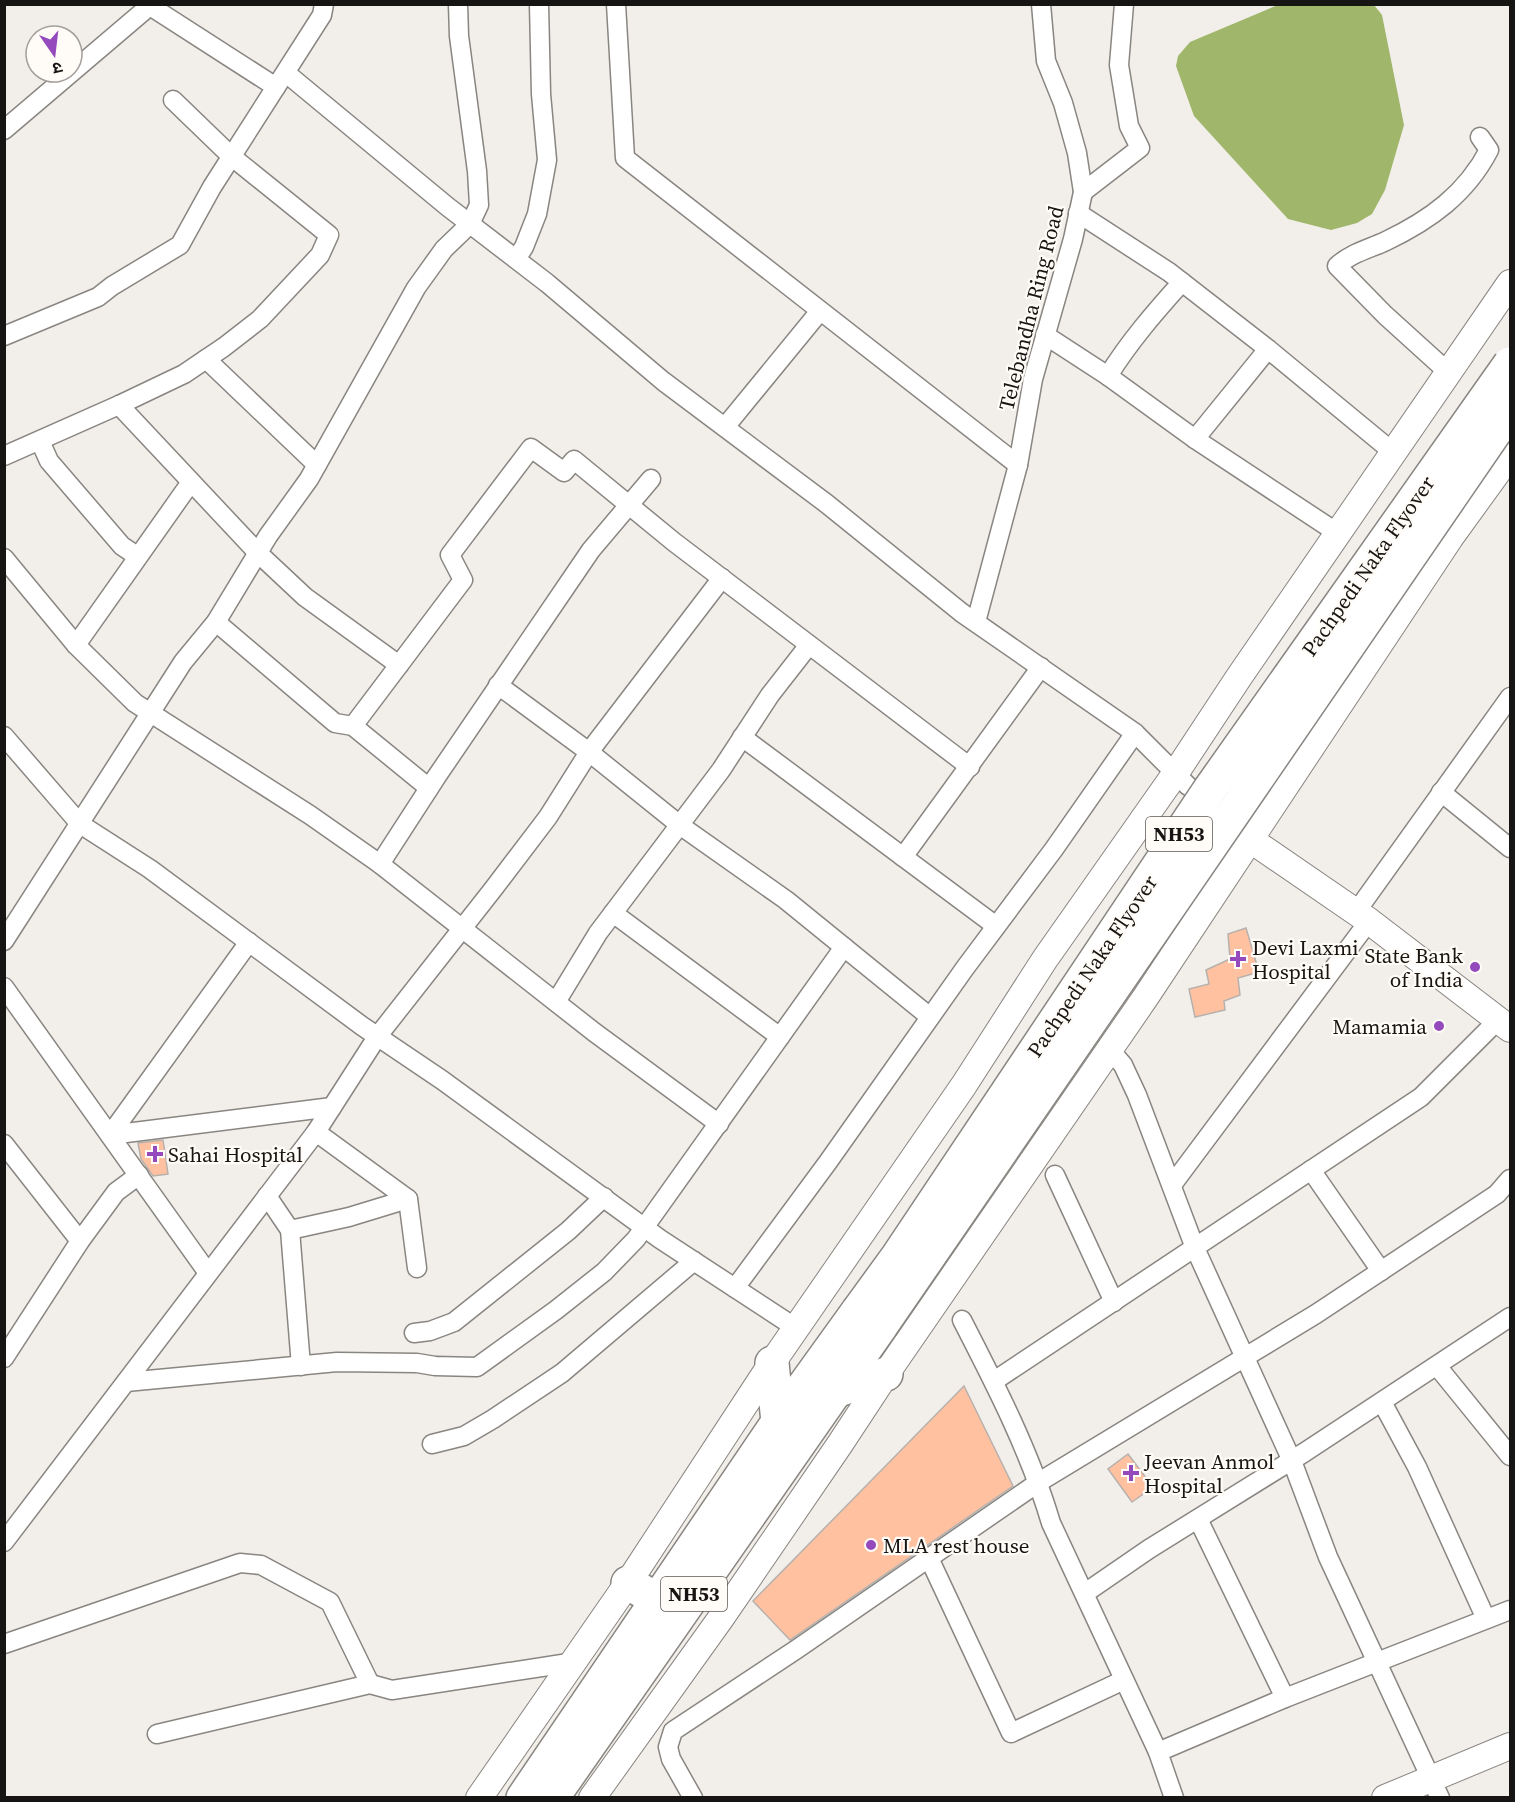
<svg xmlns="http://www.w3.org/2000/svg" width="1515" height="1802" font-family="'Source Serif 4','Noto Sans Devanagari',serif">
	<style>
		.water { fill: #a0b76b }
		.building { fill: #ffc1a0; stroke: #b7b1ad; stroke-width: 1.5 }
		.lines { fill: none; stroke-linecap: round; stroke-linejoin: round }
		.street-casing { stroke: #898581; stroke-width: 21 }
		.secondary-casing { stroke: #898581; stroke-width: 28 }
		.highway-casing { stroke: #898581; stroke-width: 36 }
		.street { stroke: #fff; stroke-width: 18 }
		.secondary { stroke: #fff; stroke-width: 26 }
		.highway { stroke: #fff; stroke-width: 33 }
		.highway-bridge-casing { stroke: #898581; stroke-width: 36; stroke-linecap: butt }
		.highway-bridge { stroke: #fff; stroke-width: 33 }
		.poi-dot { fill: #944abd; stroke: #fffbf7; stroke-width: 2 }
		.labels { text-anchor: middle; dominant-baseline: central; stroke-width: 4.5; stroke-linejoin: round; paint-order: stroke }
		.shield { fill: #fffbf7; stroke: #5c5a57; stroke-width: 1.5 }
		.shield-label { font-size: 20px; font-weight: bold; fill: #161513 }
		.street-label { font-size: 21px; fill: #161513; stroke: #fffbf7 }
		.poi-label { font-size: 21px; fill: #161513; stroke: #fffbf7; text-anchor: start }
	</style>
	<rect width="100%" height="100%" fill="#f2eee9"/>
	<polygon class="water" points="1278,5 1374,5 1382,15 1404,125 1385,190 1372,214 1357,223 1331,230 1288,219 1194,116 1176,66 1178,56 1190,42"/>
	<g class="building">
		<polygon points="1246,928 1259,972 1238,978 1240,995 1224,1001 1225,1010 1195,1017 1189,989 1209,984 1206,970 1230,959 1228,934"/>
		<polygon points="163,1140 168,1174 153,1176 141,1159 138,1143"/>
		<polygon points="964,1386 1013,1486 790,1640 753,1601"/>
		<polygon points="1128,1454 1153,1487 1132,1502 1108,1469"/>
	</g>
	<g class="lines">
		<defs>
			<g id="street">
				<polyline points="616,4 625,158 1018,465"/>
				<polyline points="150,6 276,87"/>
				<polyline points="286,73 448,207 547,283 663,381 827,504 962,613 1135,733 1188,786"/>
				<polyline points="4,130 152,4"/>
				<polyline points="1083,192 1140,148 1129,126 1119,65 1124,4"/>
				<polyline points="1078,213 1169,272 1268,349 1394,453"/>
				<polyline points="516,259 524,247 537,214 547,160 541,94 539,4"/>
				<polyline points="1045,335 1108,376 1195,439 1339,534"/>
				<polyline points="4,336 98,297 112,286 180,245 212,187 322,15 324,4"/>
				<polyline points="206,359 317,465"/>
				<path d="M1449,373L1385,315L1337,266C1351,253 1369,249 1386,241C1430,220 1466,194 1489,150L1480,137"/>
				<path d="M1108,376C1129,342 1155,312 1182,282"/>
				<polyline points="119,405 258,553 305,597 399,665"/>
				<polyline points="725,427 820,311"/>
				<polyline points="1195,439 1268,349"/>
				<polyline points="40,441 49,461 122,546 137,556"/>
				<polyline points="4,456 119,405 184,374 224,347 260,319 320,255 329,235 231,156 173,100"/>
				<polyline points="4,558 76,645 135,703 310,815 380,864 594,1032 719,1124"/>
				<polyline points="216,622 335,723 353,726 429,788"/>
				<polyline points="976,622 1018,465 1033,379 1073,239 1083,192 1077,153 1063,103 1046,61 1041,4"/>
				<polyline points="76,645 191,482"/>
				<polyline points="498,685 589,752 681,826 786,900 930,1017"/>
				<polyline points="353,726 463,580 450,555 531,448 564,472 574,460 674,542 970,767"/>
				<polyline points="4,736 80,824 150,869 362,1026 442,1080 660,1239 796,1328"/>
				<polyline points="742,737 996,926"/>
				<polyline points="1441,792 1510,848"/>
				<polyline points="903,857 1041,667"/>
				<polyline points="380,864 437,776 591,550 651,479"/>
				<polyline points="1356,912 1510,697"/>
				<polyline points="613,913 780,1037"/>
				<polyline points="4,941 183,662 216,622 268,536 309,479 416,288 444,249 470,224 479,205 477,171 459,36 458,4"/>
				<polyline points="249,942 110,1135 332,1107"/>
				<polyline points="4,987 208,1273"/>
				<polyline points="556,1002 598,933 721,770 770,695 809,645"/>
				<polyline points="1110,1050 1123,1065 1137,1095 1195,1248 1292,1461 1328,1557 1440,1798"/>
				<polyline points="4,1144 80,1241"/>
				<polyline points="1311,1170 1381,1271"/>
				<polyline points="1055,1175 1114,1302"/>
				<polyline points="1172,1185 1369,921"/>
				<polyline points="267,1196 290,1230 301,1366"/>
				<polyline points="408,1199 417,1268"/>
				<polyline points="290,1230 349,1217 408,1199 316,1132"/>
				<polyline points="735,1288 828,1162 965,968 1054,849 1135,733"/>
				<path d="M962,1320C996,1386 1030,1452 1051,1523L1158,1752L1174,1798"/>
				<polyline points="414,1333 430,1331 454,1322 568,1231 604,1197"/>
				<polyline points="4,1358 80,1241 116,1192 139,1175"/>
				<polyline points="1437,1366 1510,1456"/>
				<polyline points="994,1381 1421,1097 1499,1019"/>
				<polyline points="126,1382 337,1362 417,1363 435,1366 477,1367 556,1310 604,1272 636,1239 844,947"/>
				<polyline points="1382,1402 1417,1467 1486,1619"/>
				<polyline points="432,1444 464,1436 493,1419 562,1373 694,1261"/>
				<polyline points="1198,1519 1285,1698"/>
				<polyline points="4,1542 316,1132 377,1037 494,888 548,817 589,752 722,578"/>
				<polyline points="929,1558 1011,1733 1124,1680"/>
				<polyline points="1085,1593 1149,1549 1305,1452 1510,1317"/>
				<polyline points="4,1644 240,1563 261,1565 330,1602 370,1684"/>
				<polyline points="157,1734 370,1684 392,1690 575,1662"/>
				<polyline points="1158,1752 1285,1698 1510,1610"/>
				<polyline points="693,1798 671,1759 668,1747 673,1731 797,1649 1039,1482 1316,1314 1497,1194 1510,1179"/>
			</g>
			<g id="secondary">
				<polyline points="1251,840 1369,921 1510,1029"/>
				<polyline points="479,1798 628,1583 772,1363 964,1085 1045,959 1175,774 1239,677 1510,283"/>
				<polyline points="592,1798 721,1618 840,1444 886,1374 1145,998 1450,538 1510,455"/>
				<polyline points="1385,1798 1510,1746"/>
			</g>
			<g id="highway">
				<polyline points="772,1363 778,1422"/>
				<polyline points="836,1391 886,1374"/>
				<polyline points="628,1583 658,1600"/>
				<polyline points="523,1798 778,1422 858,1311"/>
				<polyline points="552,1798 881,1326"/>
			</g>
		</defs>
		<use href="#street" class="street-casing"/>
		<use href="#secondary" class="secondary-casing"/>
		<use href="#highway" class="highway-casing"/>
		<use href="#street" class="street"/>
		<use href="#secondary" class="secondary"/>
		<use href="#highway" class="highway"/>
		<defs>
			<g id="highway-bridge">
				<polyline points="858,1311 898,1256 1210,789 1510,364"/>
				<polyline points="881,1326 1510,410"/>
			</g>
		</defs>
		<use href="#highway-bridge" class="highway-bridge-casing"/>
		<use href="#highway-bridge" class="highway-bridge"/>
	</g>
	<g class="poi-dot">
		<path d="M1235 950h6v6h6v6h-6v6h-6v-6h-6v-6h6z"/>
		<circle cx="1475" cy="967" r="6"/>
		<circle cx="1439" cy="1026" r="6"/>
		<path d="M152 1145h6v6h6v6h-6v6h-6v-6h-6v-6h6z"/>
		<path d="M1128 1464h6v6h6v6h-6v6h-6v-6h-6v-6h6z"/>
		<circle cx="871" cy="1545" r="6"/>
	</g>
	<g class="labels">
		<g class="shield">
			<rect x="1146" y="817" width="66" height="34" rx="4.5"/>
			<rect x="661" y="1577" width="66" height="34" rx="4.5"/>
		</g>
		<g class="shield-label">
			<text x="1179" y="834">NH53</text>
			<text x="694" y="1594">NH53</text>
		</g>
		<g class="street-label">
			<text transform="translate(1031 308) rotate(-76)">Telebandha Ring Road</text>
			<text transform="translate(1368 566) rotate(-55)">Pachpedi Naka Flyover</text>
			<text transform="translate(1092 966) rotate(-56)">Pachpedi Naka Flyover</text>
		</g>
		<g class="poi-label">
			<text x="1252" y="947">Devi Laxmi<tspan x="1252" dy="24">Hospital</tspan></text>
			<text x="1463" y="955" text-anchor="end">State Bank<tspan x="1463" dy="24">of India</tspan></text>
			<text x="1427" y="1026" text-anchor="end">Mamamia</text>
			<text x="168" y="1154">Sahai Hospital</text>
			<text x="1144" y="1461">Jeevan Anmol<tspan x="1144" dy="24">Hospital</tspan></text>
			<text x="883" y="1545">MLA rest house</text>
		</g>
	</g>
	<rect width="1515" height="1802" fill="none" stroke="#161513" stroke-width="12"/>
	<g transform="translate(54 54) rotate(166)"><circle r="28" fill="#fffbf7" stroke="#a29f9c" stroke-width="1.5"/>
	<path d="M0-4.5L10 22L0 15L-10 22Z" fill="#944abd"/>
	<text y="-9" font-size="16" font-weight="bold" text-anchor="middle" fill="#161513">उ</text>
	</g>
</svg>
